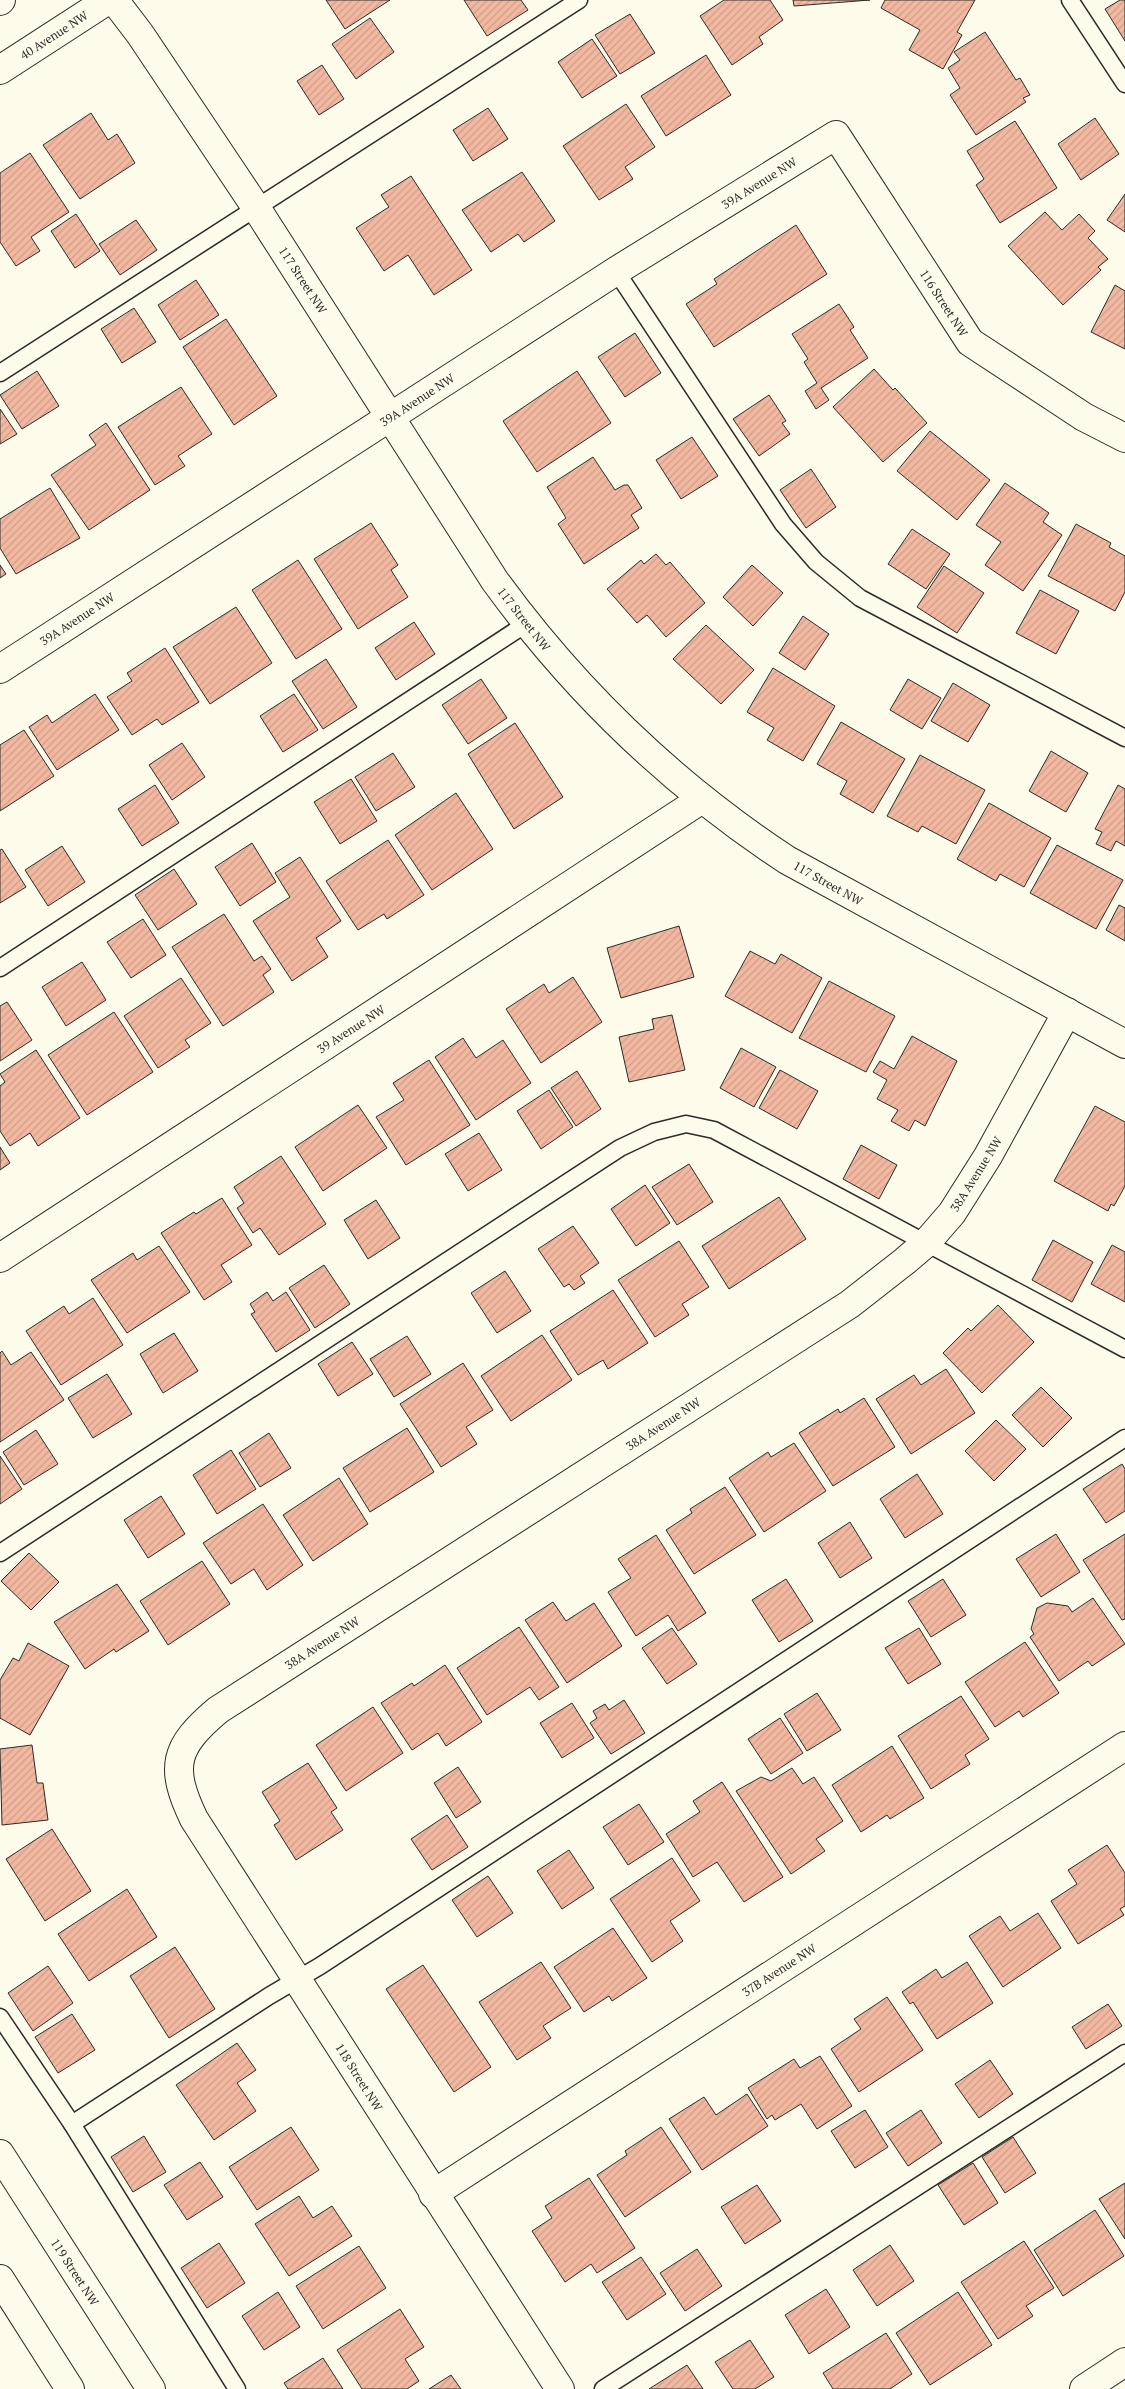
<svg xmlns="http://www.w3.org/2000/svg" width="1125" height="2389" font-family="'PT Serif',serif">
	<style>
		.building { fill: url(#building-hatch); stroke: #2b2b2b }
		.lines { fill: none; stroke-linecap: round; stroke-linejoin: round }
		.service-casing { stroke: #2b2b2b; stroke-width: 19 }
		.minor-casing { stroke: #2b2b2b; stroke-width: 30 }
		.tertiary-casing { stroke: #2b2b2b; stroke-width: 30 }
		.secondary-casing { stroke: #2b2b2b; stroke-width: 30 }
		.service { stroke: #fdfbea; stroke-width: 16 }
		.minor { stroke: #fdfbea; stroke-width: 28 }
		.tertiary { stroke: #fdfbea; stroke-width: 28 }
		.secondary { stroke: #fdfbea; stroke-width: 28 }
		.labels { text-anchor: middle; dominant-baseline: central; stroke-width: 4; stroke-linejoin: round; paint-order: stroke }
		.street-label { font-size: 12px; fill: #2b2b2b; stroke: #fdfbea }
	</style>
	<defs>
		<pattern id="building-hatch" width="6" height="6" patternUnits="userSpaceOnUse" patternTransform="scale(1.25)"><rect width="6" height="6" fill="#f2b8a0"/><path d="M-1 1l2-2M0 6l6-6M5 7l2-2" fill="none" stroke="#d09e8a"/></pattern>
	</defs>
	<rect width="100%" height="100%" fill="#fdfbea"/>
	<g class="building">
		<polygon points="326,0 390,0 345,29"/>
		<polygon points="464,0 521,0 528,10 487,36"/>
		<polygon points="724,0 770,0 783,20 759,37 763,44 732,65 700,16"/>
		<polygon points="793,0 870,0 794,6"/>
		<polygon points="885,0 975,0 957,32 962,35 943,69 909,50 920,30 881,8"/>
		<polygon points="1120,0 1125,0 1125,41 1105,9"/>
		<polygon points="630,14 655,53 620,74 595,35"/>
		<polygon points="370,18 394,52 356,79 332,44"/>
		<polygon points="985,32 1016,80 1020,78 1030,95 1023,98 1026,102 976,135 950,95 960,88 948,68 960,60 954,52"/>
		<polygon points="592,39 617,76 582,98 558,62"/>
		<polygon points="706,55 731,95 666,136 641,96"/>
		<polygon points="322,65 344,99 319,115 297,81"/>
		<polygon points="626,104 655,147 625,167 633,179 599,200 563,146"/>
		<polygon points="488,108 508,139 473,161 453,130"/>
		<polygon points="91,113 108,140 117,134 135,163 80,199 43,145"/>
		<polygon points="1095,118 1119,154 1081,180 1058,144"/>
		<polygon points="1015,121 1057,188 1000,223 976,185 984,179 967,151"/>
		<polygon points="30,153 69,212 31,237 40,251 16,266 0,242 0,173"/>
		<polygon points="522,172 555,221 524,242 518,234 491,252 462,210"/>
		<polygon points="411,176 472,270 434,295 408,255 384,271 356,228 389,207 381,195"/>
		<polygon points="1125,194 1125,232 1107,220"/>
		<polygon points="1045,212 1062,230 1079,214 1095,231 1088,238 1108,259 1098,267 1101,270 1063,305 1008,246"/>
		<polygon points="76,214 100,251 75,268 51,231"/>
		<polygon points="136,220 157,250 120,275 99,244"/>
		<polygon points="796,225 827,274 714,347 686,304 717,284 714,279"/>
		<polygon points="196,280 219,315 180,340 158,305"/>
		<polygon points="1115,285 1125,291 1125,349 1091,332"/>
		<polygon points="839,304 854,327 850,330 868,358 821,388 829,400 816,409 805,391 817,383 804,362 808,359 792,334"/>
		<polygon points="134,308 156,342 122,363 101,329"/>
		<polygon points="226,319 277,396 234,425 183,347"/>
		<polygon points="635,333 661,373 625,397 598,357"/>
		<polygon points="874,369 893,390 895,388 927,423 883,462 833,407"/>
		<polygon points="37,371 59,406 22,429 0,395"/>
		<polygon points="577,371 611,423 537,472 503,421"/>
		<polygon points="181,387 212,434 178,456 185,466 155,485 118,427"/>
		<polygon points="769,395 786,421 782,423 790,434 759,456 733,419"/>
		<polygon points="0,409 17,434 0,444"/>
		<polygon points="106,423 150,490 89,530 51,475 96,445 89,435"/>
		<polygon points="930,431 990,480 957,520 897,471"/>
		<polygon points="692,437 718,476 681,499 656,460"/>
		<polygon points="593,457 615,490 624,485 628,485 642,508 631,515 639,528 584,564 558,524 566,518 547,487"/>
		<polygon points="811,469 836,507 806,528 780,490"/>
		<polygon points="1005,483 1049,513 1043,522 1062,535 1023,591 985,565 1001,542 976,525"/>
		<polygon points="50,488 80,538 16,574 0,548 0,519"/>
		<polygon points="371,523 398,565 391,570 408,597 358,629 314,559"/>
		<polygon points="1076,524 1111,543 1109,547 1125,556 1125,592 1115,611 1048,576"/>
		<polygon points="912,529 950,554 926,589 888,564"/>
		<polygon points="656,554 666,565 670,562 705,603 666,637 647,615 637,623 607,589 641,560 644,564"/>
		<polygon points="298,560 342,629 296,659 252,590"/>
		<polygon points="0,565 6,574 0,578"/>
		<polygon points="752,565 783,593 753,626 723,597"/>
		<polygon points="944,566 984,593 957,633 917,607"/>
		<polygon points="1040,590 1079,611 1056,654 1016,633"/>
		<polygon points="236,607 272,663 210,704 173,647"/>
		<polygon points="803,616 829,634 805,670 779,653"/>
		<polygon points="414,622 435,654 396,680 375,648"/>
		<polygon points="706,625 754,670 721,704 673,659"/>
		<polygon points="165,648 199,702 162,725 157,719 132,735 107,697 132,681 127,673"/>
		<polygon points="326,659 357,707 323,729 292,681"/>
		<polygon points="773,668 835,706 803,761 767,740 774,728 747,712"/>
		<polygon points="481,679 507,718 468,744 442,705"/>
		<polygon points="908,679 941,698 922,729 890,710"/>
		<polygon points="953,683 990,705 968,742 931,721"/>
		<polygon points="95,694 119,730 57,770 29,727 47,715 52,723"/>
		<polygon points="294,694 318,730 283,752 260,716"/>
		<polygon points="841,722 905,759 873,813 840,794 847,781 817,764"/>
		<polygon points="515,723 563,797 514,829 468,754"/>
		<polygon points="24,730 54,776 0,811 0,745"/>
		<polygon points="182,743 205,777 172,800 149,765"/>
		<polygon points="1051,751 1088,773 1066,812 1029,791"/>
		<polygon points="393,753 415,787 376,811 355,777"/>
		<polygon points="920,755 985,790 956,844 922,826 918,832 887,816"/>
		<polygon points="351,779 377,821 340,844 314,802"/>
		<polygon points="155,785 179,823 142,846 118,809"/>
		<polygon points="1118,785 1125,789 1125,846 1116,841 1111,851 1096,844 1102,832 1095,829"/>
		<polygon points="456,793 493,849 432,890 395,835"/>
		<polygon points="989,803 1051,838 1024,887 1000,874 996,881 957,859"/>
		<polygon points="388,840 424,895 387,919 384,914 358,930 326,881"/>
		<polygon points="252,843 276,882 240,906 215,867"/>
		<polygon points="1057,845 1123,880 1096,929 1030,893"/>
		<polygon points="62,846 85,882 48,906 25,870"/>
		<polygon points="2,849 26,887 0,903 0,850"/>
		<polygon points="300,857 341,921 316,938 328,957 292,981 253,921 290,897 275,873"/>
		<polygon points="174,869 197,904 158,930 135,895"/>
		<polygon points="1119,905 1125,908 1125,941 1106,930"/>
		<polygon points="224,914 254,961 262,956 271,969 263,975 274,992 223,1026 172,947"/>
		<polygon points="143,919 166,955 131,978 107,942"/>
		<polygon points="679,926 694,977 621,998 607,948"/>
		<polygon points="750,951 775,964 781,954 822,978 792,1033 725,996"/>
		<polygon points="82,962 106,1000 66,1026 42,987"/>
		<polygon points="573,977 602,1022 541,1063 506,1009 544,984 549,993"/>
		<polygon points="181,978 211,1023 185,1040 190,1047 158,1068 124,1016"/>
		<polygon points="829,981 895,1016 866,1072 799,1038"/>
		<polygon points="7,1002 32,1040 0,1061 0,1006"/>
		<polygon points="114,1012 153,1072 87,1115 48,1055"/>
		<polygon points="672,1015 685,1070 629,1082 619,1037 654,1029 652,1019"/>
		<polygon points="912,1036 957,1061 925,1126 915,1120 909,1131 891,1121 898,1110 877,1099 887,1080 873,1072 880,1061 894,1069"/>
		<polygon points="463,1038 476,1058 503,1040 531,1083 476,1120 435,1057"/>
		<polygon points="741,1048 776,1067 754,1107 720,1088"/>
		<polygon points="36,1050 80,1118 38,1146 30,1133 10,1146 0,1131 0,1086 5,1082 0,1074"/>
		<polygon points="429,1060 470,1125 406,1165 376,1117 404,1100 393,1083"/>
		<polygon points="780,1070 818,1091 797,1129 759,1108"/>
		<polygon points="577,1071 601,1109 576,1126 551,1088"/>
		<polygon points="549,1090 573,1127 541,1149 517,1111"/>
		<polygon points="358,1105 387,1148 323,1191 295,1147"/>
		<polygon points="1095,1106 1125,1122 1125,1186 1114,1206 1111,1204 1108,1211 1054,1181"/>
		<polygon points="479,1133 502,1170 468,1191 445,1154"/>
		<polygon points="861,1145 897,1165 879,1199 843,1179"/>
		<polygon points="0,1147 10,1163 0,1170"/>
		<polygon points="281,1156 326,1224 279,1255 260,1228 253,1233 237,1208 244,1203 234,1187"/>
		<polygon points="689,1164 713,1202 677,1225 652,1187"/>
		<polygon points="645,1185 670,1223 636,1246 611,1209"/>
		<polygon points="779,1197 806,1239 729,1289 702,1246"/>
		<polygon points="222,1198 252,1245 221,1265 232,1282 204,1300 161,1233 194,1212 196,1214"/>
		<polygon points="376,1200 400,1238 368,1259 344,1220"/>
		<polygon points="573,1226 599,1263 580,1276 585,1283 574,1290 569,1284 564,1287 538,1249"/>
		<polygon points="1053,1240 1093,1262 1072,1302 1032,1280"/>
		<polygon points="679,1241 709,1287 682,1304 689,1315 655,1337 618,1280"/>
		<polygon points="1112,1245 1125,1252 1125,1302 1091,1284"/>
		<polygon points="159,1246 190,1292 127,1333 91,1280 133,1253 137,1260"/>
		<polygon points="324,1265 350,1304 315,1328 289,1288"/>
		<polygon points="505,1271 531,1311 497,1333 471,1293"/>
		<polygon points="613,1290 648,1343 608,1369 603,1360 578,1375 550,1331"/>
		<polygon points="267,1292 273,1301 286,1292 310,1330 276,1352 251,1314 255,1312 250,1304"/>
		<polygon points="93,1298 123,1345 61,1385 26,1331 64,1306 69,1314"/>
		<polygon points="998,1305 1034,1342 982,1393 943,1353 968,1328 971,1331"/>
		<polygon points="174,1333 198,1371 163,1393 140,1354"/>
		<polygon points="542,1335 572,1380 511,1421 481,1376"/>
		<polygon points="407,1336 431,1374 394,1397 370,1359"/>
		<polygon points="352,1342 373,1374 338,1396 318,1364"/>
		<polygon points="2,1351 11,1365 31,1352 64,1400 0,1442 0,1353"/>
		<polygon points="463,1363 493,1410 466,1427 477,1444 441,1467 400,1404"/>
		<polygon points="946,1369 975,1413 911,1454 876,1399 914,1375 921,1385"/>
		<polygon points="107,1374 132,1414 93,1438 68,1398"/>
		<polygon points="1041,1387 1072,1418 1043,1447 1012,1415"/>
		<polygon points="864,1398 895,1447 833,1486 799,1433 838,1409 840,1413"/>
		<polygon points="996,1420 1026,1449 994,1481 965,1451"/>
		<polygon points="407,1428 434,1472 370,1512 343,1468"/>
		<polygon points="36,1430 58,1464 24,1485 3,1452"/>
		<polygon points="269,1433 291,1468 260,1487 239,1453"/>
		<polygon points="794,1443 826,1491 764,1532 729,1478 768,1452 771,1457"/>
		<polygon points="231,1450 256,1489 217,1514 193,1475"/>
		<polygon points="0,1456 22,1489 0,1504"/>
		<polygon points="1122,1464 1125,1469 1125,1511 1106,1523 1083,1489"/>
		<polygon points="917,1474 943,1514 905,1538 880,1499"/>
		<polygon points="339,1478 368,1524 313,1561 283,1515"/>
		<polygon points="725,1487 756,1535 694,1574 666,1530 692,1513 690,1509"/>
		<polygon points="161,1496 185,1534 148,1558 124,1520"/>
		<polygon points="263,1504 303,1565 267,1590 254,1569 231,1584 203,1543"/>
		<polygon points="850,1522 872,1558 840,1578 818,1543"/>
		<polygon points="1056,1534 1080,1572 1041,1597 1016,1559"/>
		<polygon points="1125,1534 1125,1619 1122,1620 1083,1560"/>
		<polygon points="656,1535 706,1613 678,1631 668,1615 636,1636 608,1592 631,1578 618,1559"/>
		<polygon points="29,1553 59,1582 31,1610 1,1581"/>
		<polygon points="202,1561 230,1604 168,1645 140,1601"/>
		<polygon points="786,1579 813,1621 779,1642 752,1600"/>
		<polygon points="943,1579 966,1615 931,1637 908,1601"/>
		<polygon points="117,1584 149,1631 116,1652 114,1649 85,1669 54,1622"/>
		<polygon points="1093,1598 1125,1644 1092,1666 1088,1661 1059,1681 1030,1637 1034,1634 1031,1629 1037,1608 1047,1603 1068,1606 1072,1612"/>
		<polygon points="553,1602 566,1621 594,1603 622,1646 567,1683 525,1620"/>
		<polygon points="519,1627 559,1687 539,1700 530,1687 487,1715 457,1668"/>
		<polygon points="672,1628 697,1664 667,1684 642,1648"/>
		<polygon points="919,1628 941,1664 908,1684 885,1648"/>
		<polygon points="1025,1642 1059,1693 1023,1717 1019,1711 995,1727 965,1682"/>
		<polygon points="28,1643 69,1666 30,1735 0,1718 0,1680 13,1658 19,1661"/>
		<polygon points="445,1665 482,1722 446,1746 438,1733 412,1750 381,1703 412,1683 414,1686"/>
		<polygon points="817,1693 841,1730 807,1751 784,1714"/>
		<polygon points="961,1696 989,1739 965,1755 970,1764 931,1789 898,1736"/>
		<polygon points="624,1700 645,1733 611,1754 590,1723 597,1718 593,1711 605,1704 609,1710"/>
		<polygon points="572,1703 594,1738 562,1758 540,1723"/>
		<polygon points="373,1707 403,1753 346,1791 316,1745"/>
		<polygon points="780,1718 803,1753 771,1774 748,1739"/>
		<polygon points="32,1745 37,1783 43,1783 48,1820 2,1825 0,1749"/>
		<polygon points="892,1746 924,1798 890,1819 887,1815 861,1832 832,1785"/>
		<polygon points="308,1763 337,1808 331,1812 343,1830 296,1860 274,1825 280,1821 262,1792"/>
		<polygon points="458,1767 481,1802 456,1818 434,1783"/>
		<polygon points="792,1768 803,1784 814,1777 843,1821 816,1839 825,1851 791,1874 736,1791 761,1777 771,1781"/>
		<polygon points="722,1782 783,1877 744,1902 717,1862 693,1877 666,1834 700,1812 693,1801"/>
		<polygon points="639,1804 664,1842 628,1865 603,1827"/>
		<polygon points="447,1815 468,1847 432,1870 411,1839"/>
		<polygon points="52,1829 91,1891 45,1921 6,1859"/>
		<polygon points="1107,1845 1125,1873 1125,1906 1120,1909 1124,1915 1078,1944 1051,1901 1077,1884 1068,1870"/>
		<polygon points="569,1850 594,1888 562,1909 537,1871"/>
		<polygon points="672,1858 700,1901 670,1921 683,1941 652,1962 610,1899"/>
		<polygon points="488,1876 513,1913 477,1937 452,1900"/>
		<polygon points="127,1889 157,1937 89,1981 58,1934"/>
		<polygon points="1038,1913 1061,1948 1003,1987 969,1936 1000,1916 1010,1931"/>
		<polygon points="613,1928 647,1978 612,2001 609,1996 584,2012 554,1967"/>
		<polygon points="175,1947 215,2009 169,2038 130,1976"/>
		<polygon points="541,1962 571,2008 543,2026 551,2038 517,2060 479,2002"/>
		<polygon points="967,1962 993,2003 937,2039 913,2002 910,2004 902,1992 936,1969 942,1978"/>
		<polygon points="423,1965 491,2067 454,2092 386,1989"/>
		<polygon points="48,1966 73,2003 33,2031 8,1993"/>
		<polygon points="887,1997 923,2050 859,2092 831,2049 861,2029 854,2019"/>
		<polygon points="1108,2004 1122,2026 1086,2049 1072,2027"/>
		<polygon points="72,2014 95,2050 58,2073 35,2037"/>
		<polygon points="237,2043 256,2070 237,2083 256,2111 214,2140 176,2085"/>
		<polygon points="820,2056 852,2106 817,2129 801,2104 775,2120 772,2115 767,2119 748,2088 794,2059 800,2068"/>
		<polygon points="990,2060 1013,2094 979,2118 955,2084"/>
		<polygon points="747,2094 768,2126 702,2170 669,2119 704,2097 716,2115"/>
		<polygon points="865,2110 888,2147 855,2168 831,2131"/>
		<polygon points="921,2110 942,2143 908,2166 886,2133"/>
		<polygon points="291,2127 319,2170 257,2210 229,2167"/>
		<polygon points="661,2127 691,2172 625,2217 597,2175 627,2155 625,2151"/>
		<polygon points="144,2136 166,2172 133,2192 111,2157"/>
		<polygon points="1013,2137 1036,2173 1005,2193 982,2157"/>
		<polygon points="200,2162 223,2197 187,2220 164,2185"/>
		<polygon points="973,2163 998,2203 964,2225 938,2185"/>
		<polygon points="589,2178 635,2248 597,2273 591,2264 565,2282 532,2231 552,2218 545,2206"/>
		<polygon points="1125,2183 1125,2239 1099,2199"/>
		<polygon points="757,2185 781,2221 745,2244 721,2207"/>
		<polygon points="299,2196 313,2218 332,2206 352,2236 289,2276 255,2224"/>
		<polygon points="1095,2210 1124,2256 1063,2296 1034,2250"/>
		<polygon points="1024,2241 1054,2288 1026,2306 1033,2316 998,2339 961,2282"/>
		<polygon points="219,2243 245,2283 207,2308 181,2268"/>
		<polygon points="890,2245 914,2281 877,2306 853,2270"/>
		<polygon points="359,2246 386,2288 323,2329 296,2286"/>
		<polygon points="697,2249 722,2286 685,2311 660,2273"/>
		<polygon points="641,2257 666,2294 627,2320 602,2282"/>
		<polygon points="826,2289 850,2327 809,2354 785,2315"/>
		<polygon points="278,2292 300,2327 264,2350 242,2316"/>
		<polygon points="958,2292 992,2345 930,2385 896,2333"/>
		<polygon points="400,2309 424,2347 405,2359 419,2381 407,2389 362,2389 337,2350"/>
		<polygon points="886,2333 912,2374 890,2389 833,2389 823,2373"/>
		<polygon points="750,2340 774,2377 755,2389 733,2389 715,2362"/>
		<polygon points="323,2358 343,2389 288,2389 284,2383"/>
		<polygon points="687,2365 703,2389 649,2389"/>
		<polygon points="451,2375 461,2389 429,2389"/>
	</g>
	<g class="lines">
		<defs>
			<g id="service">
				<polyline points="1070,0 1125,84"/>
				<polyline points="616,271 783,524 816,562 860,598 1125,738"/>
				<polyline points="0,373 579,0"/>
				<polyline points="0,968 526,624"/>
				<polyline points="0,1553 620,1148 654,1132 686,1124 714,1130 1125,1349"/>
				<polyline points="0,2017 72,2124 237,2389"/>
				<polyline points="72,2124 269,1996 320,1966 1125,1438"/>
				<polyline points="603,2389 1125,2053"/>
			</g>
			<g id="minor">
				<polyline points="0,669 616,271 836,135 970,342 1084,417 1125,438"/>
				<polyline points="0,1258 702,799"/>
				<polyline points="433,2194 1125,1746"/>
				<path d="M560,2389L194,1819C169,1767 174,1747 218,1710L850,1304L905,1261L926,1243L952,1213L988,1156L1067,1012"/>
				<polyline points="1084,2389 1125,2362"/>
			</g>
			<g id="tertiary">
				<path d="M114,0L140,34L257,209L495,581C575,691 673,785 787,860L1125,1044"/>
				<polyline points="0,1 1,0"/>
				<polyline points="0,70 108,0"/>
			</g>
			<g id="secondary">
				<polyline points="0,2154 151,2389"/>
				<polyline points="0,2279 70,2389"/>
			</g>
		</defs>
		<use href="#service" class="service-casing"/>
		<use href="#minor" class="minor-casing"/>
		<use href="#tertiary" class="tertiary-casing"/>
		<use href="#secondary" class="secondary-casing"/>
		<use href="#service" class="service"/>
		<use href="#minor" class="minor"/>
		<use href="#tertiary" class="tertiary"/>
		<use href="#secondary" class="secondary"/>
	</g>
	<g class="labels">
		<g class="street-label">
			<text transform="translate(54 35) rotate(-33)">40 Avenue NW</text>
			<text transform="translate(759 183) rotate(-32)">39A Avenue NW</text>
			<text transform="translate(303 280) rotate(57)">117 Street NW</text>
			<text transform="translate(944 303) rotate(57)">116 Street NW</text>
			<text transform="translate(417 400) rotate(-33)">39A Avenue NW</text>
			<text transform="translate(77 619) rotate(-33)">39A Avenue NW</text>
			<text transform="translate(524 619) rotate(52)">117 Street NW</text>
			<text transform="translate(828 883) rotate(29)">117 Street NW</text>
			<text transform="translate(351 1029) rotate(-33)">39 Avenue NW</text>
			<text transform="translate(976 1174) rotate(-58)">38A Avenue NW</text>
			<text transform="translate(663 1424) rotate(-33)">38A Avenue NW</text>
			<text transform="translate(322 1643) rotate(-33)">38A Avenue NW</text>
			<text transform="translate(779 1970) rotate(-33)">37B Avenue NW</text>
			<text transform="translate(359 2077) rotate(58)">118 Street NW</text>
			<text transform="translate(75 2272) rotate(57)">119 Street NW</text>
		</g>
	</g>
</svg>
